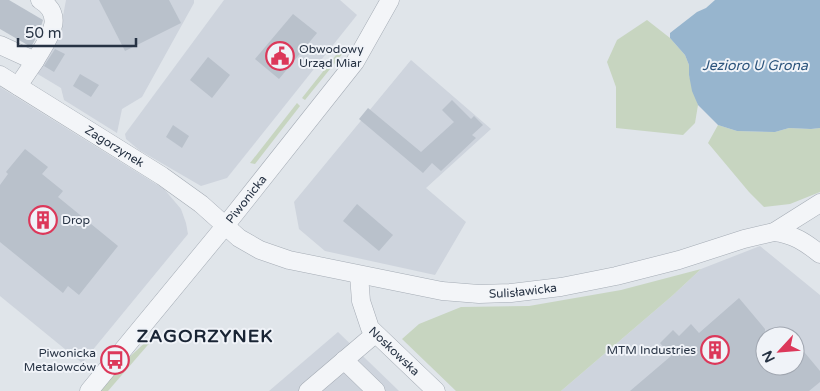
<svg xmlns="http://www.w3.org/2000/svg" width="820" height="391" font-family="'Varela Round',sans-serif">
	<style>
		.built { fill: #ced4dd; fill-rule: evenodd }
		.green { fill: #c7d5c0 }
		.water { fill: #97b5ce }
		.building { fill: #b9c1cb }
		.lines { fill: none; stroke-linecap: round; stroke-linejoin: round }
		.minor-casing { stroke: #a5acb5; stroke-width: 19 }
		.minor { stroke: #f3f5f8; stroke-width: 18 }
		.labels { text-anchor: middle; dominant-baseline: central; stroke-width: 4; stroke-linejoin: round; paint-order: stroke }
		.poi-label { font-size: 12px; fill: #273344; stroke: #f0f3f8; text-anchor: start }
		.street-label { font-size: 12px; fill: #273344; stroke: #f0f3f8 }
		.water-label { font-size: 14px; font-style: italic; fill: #2c547c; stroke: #f0f3f8 }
		.district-label { font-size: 18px; font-weight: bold; letter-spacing: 1px; fill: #192434; stroke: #f0f3f8 }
	</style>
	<rect width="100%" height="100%" fill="#e0e5ea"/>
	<g class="built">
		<polygon points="66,0 194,0 194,3 142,97 122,109 117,133 64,100 61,88 36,73 60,32"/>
		<polygon points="224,0 340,0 357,15 227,178 201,186 139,150 126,139 125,134"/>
		<polygon points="411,60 491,129 426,188 466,222 435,275 325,251 299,229 294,202"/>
		<polygon points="0,87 164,189 181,209 186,223 188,234 82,363 0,296"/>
		<path d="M760,246L820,295V391H561L672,296L701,269ZM765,336H795V366H765Z"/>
		<polygon points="338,332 399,391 269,391"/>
	</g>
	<g class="green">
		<polygon points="647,20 670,38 685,55 689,65 689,75 698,105 695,123 683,135 616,128 616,87 607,62 617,40"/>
		<polygon points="340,50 343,53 305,100 302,98"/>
		<polygon points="297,103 300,106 255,164 250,163"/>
		<polygon points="718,125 737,131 775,132 789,128 811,129 820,128 820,192 790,204 764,207 749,192 708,143"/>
		<polygon points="701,269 672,296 561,391 456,391 402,339 419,324 461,307 529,306 621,290"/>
		<polygon points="151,337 153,339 108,391 100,391 122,364"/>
	</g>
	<polygon class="water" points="715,0 820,0 820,128 811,129 789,128 775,132 737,131 718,125 698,105 692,91 689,75 689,65 685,55 670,38 670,33 697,12 706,8"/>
	<g class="building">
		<polygon points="0,0 9,0 43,20 39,33 31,47 0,29"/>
		<polygon points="99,0 169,0 181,23 125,51"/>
		<polygon points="293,14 317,33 279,79 255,59"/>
		<polygon points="55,49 65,54 54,72 44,66"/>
		<polygon points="208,57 230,75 212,98 190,80"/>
		<polygon points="80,74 99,85 91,97 73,86"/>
		<polygon points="452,100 471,119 474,116 483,125 472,135 476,138 441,171 432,163 423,173 359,119 368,108 421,152 454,122 442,110"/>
		<polygon points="173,125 189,136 182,148 166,137"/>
		<polygon points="25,149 48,167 42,174 63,191 58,197 118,246 79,295 68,286 63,293 0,242 0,185 8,174 6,172"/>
		<polygon points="357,204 393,235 379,251 343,221"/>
		<polygon points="739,298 765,329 765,366 795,366 795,341 820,371 820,382 809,391 630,391 671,356 660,343 673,330 679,336 691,324 699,333"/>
	</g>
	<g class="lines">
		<defs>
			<g id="minor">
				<path d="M0,45L35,61C46,41 68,17 40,0"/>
				<path id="s1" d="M0,75L162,176L201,204L239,238L260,250L289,260L442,291L479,294L511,293L561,287L616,276L679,260L744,239L774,232L820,203"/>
				<polyline points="18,86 35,61"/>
				<path d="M774,232C793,234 805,242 820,254"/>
				<path id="s2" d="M359,275L361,301L370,328L436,391"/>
				<polyline points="344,360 376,391"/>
				<path id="s3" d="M89,391L225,226L355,62L390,0"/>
				<polyline points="308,391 375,334"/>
			</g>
		</defs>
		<use href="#minor" class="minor-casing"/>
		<use href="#minor" class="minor"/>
	</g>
	<defs>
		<symbol id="civic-ring" viewBox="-11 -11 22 22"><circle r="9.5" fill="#f0f3f8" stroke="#dc385a" stroke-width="1.5"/><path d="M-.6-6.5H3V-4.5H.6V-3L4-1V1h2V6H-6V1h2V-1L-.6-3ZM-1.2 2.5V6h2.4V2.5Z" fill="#dc385a"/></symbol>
		<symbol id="building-ring" viewBox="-11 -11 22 22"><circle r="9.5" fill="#f0f3f8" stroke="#dc385a" stroke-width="1.5"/><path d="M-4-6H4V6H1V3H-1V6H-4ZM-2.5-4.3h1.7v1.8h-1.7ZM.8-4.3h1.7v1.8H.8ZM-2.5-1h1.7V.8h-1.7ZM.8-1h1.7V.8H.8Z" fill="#dc385a"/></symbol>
		<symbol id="bus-ring" viewBox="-11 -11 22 22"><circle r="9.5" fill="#f0f3f8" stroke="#dc385a" stroke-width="1.5"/><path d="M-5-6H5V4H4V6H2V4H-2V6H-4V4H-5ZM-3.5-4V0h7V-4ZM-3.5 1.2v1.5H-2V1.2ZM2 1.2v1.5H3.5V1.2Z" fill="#dc385a"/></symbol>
	</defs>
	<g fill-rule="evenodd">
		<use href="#civic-ring" x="264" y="40" width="32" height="32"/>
		<use href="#building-ring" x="27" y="204" width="32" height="32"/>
		<use href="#building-ring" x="699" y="334" width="32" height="32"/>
		<use href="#bus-ring" x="99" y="344" width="32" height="32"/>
	</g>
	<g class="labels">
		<g class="poi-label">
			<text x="299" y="49">Obwodowy<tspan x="299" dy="14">Urząd Miar</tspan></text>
			<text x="62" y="220">Drop</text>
			<text x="696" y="350" text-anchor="end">MTM Industries</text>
			<text x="96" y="353" text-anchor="end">Piwonicka<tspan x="96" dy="14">Metalowców</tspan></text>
		</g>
		<g class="street-label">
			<text stroke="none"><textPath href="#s1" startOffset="135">Zagorzynek</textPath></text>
			<text stroke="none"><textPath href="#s3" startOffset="248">Piwonicka</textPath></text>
			<text stroke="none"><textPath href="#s1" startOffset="582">Sulisławicka</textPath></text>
			<text stroke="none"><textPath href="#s2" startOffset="88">Noskowska</textPath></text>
		</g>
		<g class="water-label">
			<text x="755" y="65">Jezioro U Grona</text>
		</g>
		<g class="district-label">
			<text x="205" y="336">ZAGORZYNEK</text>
		</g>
	</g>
	<g transform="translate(780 351) rotate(244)"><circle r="24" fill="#f0f3f8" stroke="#a0a6b0"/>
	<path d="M0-4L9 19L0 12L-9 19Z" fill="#dc385a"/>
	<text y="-8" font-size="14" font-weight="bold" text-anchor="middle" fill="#273344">N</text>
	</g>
	<path d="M18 38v8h118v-8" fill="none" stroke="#273344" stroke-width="2.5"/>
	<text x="25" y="38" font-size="15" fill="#273344" stroke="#f0f3f8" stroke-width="4" paint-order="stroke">50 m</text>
</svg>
